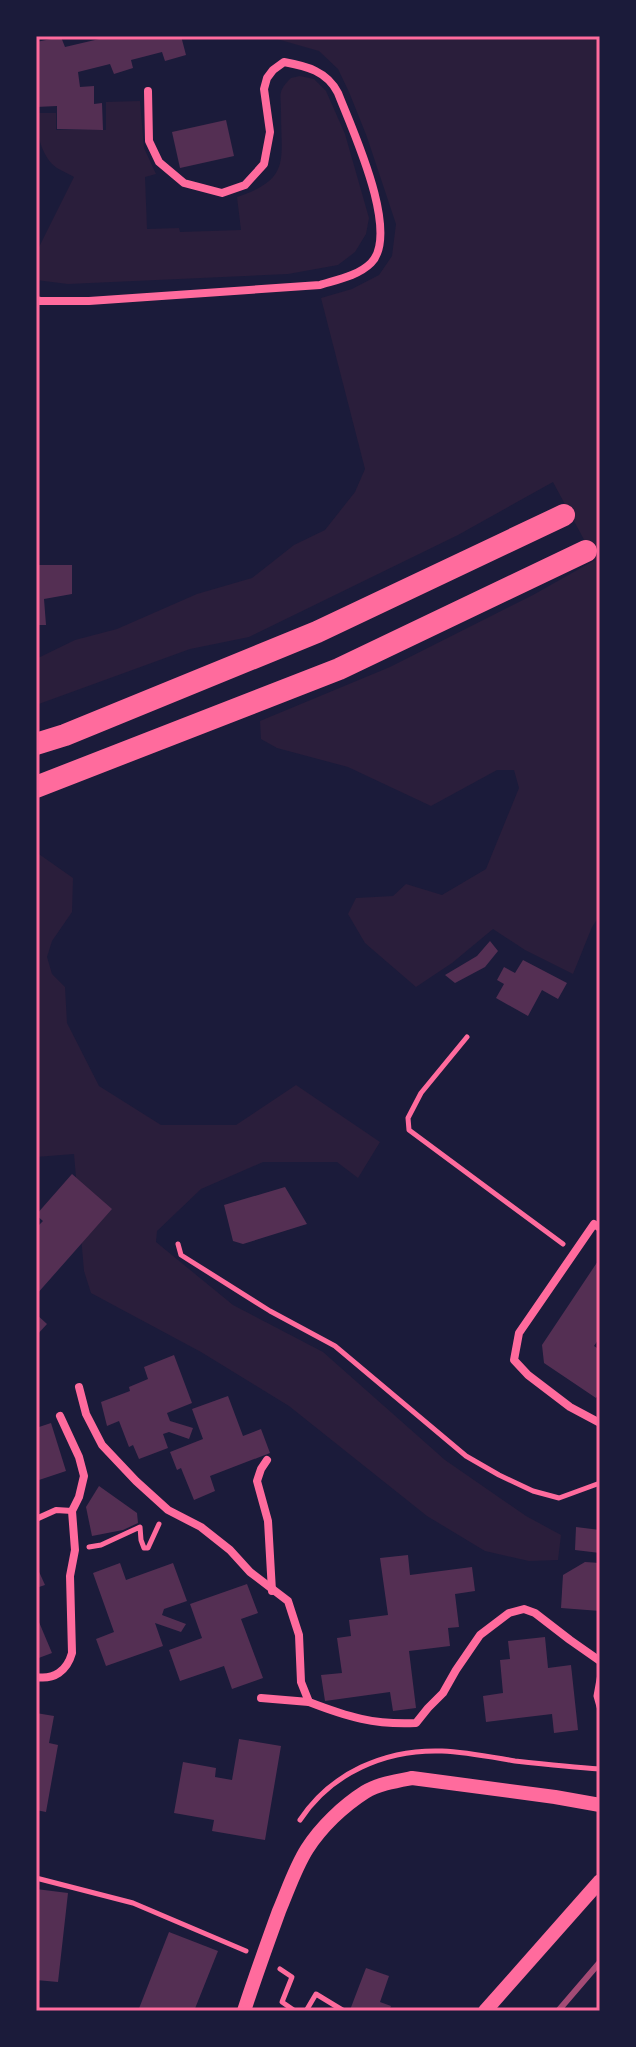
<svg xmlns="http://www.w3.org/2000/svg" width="636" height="2047" font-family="Rubik,sans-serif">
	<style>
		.green { fill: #2a1e3b }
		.building { fill: #542f53 }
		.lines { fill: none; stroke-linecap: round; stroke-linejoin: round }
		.path { stroke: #ff6b9d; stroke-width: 5 }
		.service { stroke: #ff6b9d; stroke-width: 6 }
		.minor { stroke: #ff6b9d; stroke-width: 8 }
		.tertiary { stroke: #ff6b9d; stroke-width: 14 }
		.motorway { stroke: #ff6b9d; stroke-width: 22 }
		.rail { stroke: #a44b75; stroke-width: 6 }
		.neatline { fill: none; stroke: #ff6b9d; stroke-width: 3 }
	</style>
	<rect width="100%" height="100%" fill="#1b1b3a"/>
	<g class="green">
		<polygon points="274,36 600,36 600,915 592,927 573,974 525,950 493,929 452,963 416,987 365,943 348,914 356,898 393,896 406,884 442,895 486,869 519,788 514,770 497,770 431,806 348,767 277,748 261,739 260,721 390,667 533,595 595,560 553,482 458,535 249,637 190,649 36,705 36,659 75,640 117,629 197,594 252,578 294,545 325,530 355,492 365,469 321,298 352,289 379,275 392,256 396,224 367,137 349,92 338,69 319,51 277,39"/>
		<path d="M300,76L314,79L326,91L345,134L369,218L366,234L355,252L338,265L288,274L68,284L36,280V253L74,177C69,174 62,171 57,168C41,157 36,131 36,113H56V130H106V102L140,101L144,148L156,174L145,177L147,229L179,228L180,232L241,230L237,197C291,179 281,161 281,112C281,93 277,92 291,78Z"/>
		<polygon points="36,852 73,878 72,912 52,941 47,957 52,974 65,987 67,1023 99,1086 161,1125 236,1125 296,1085 380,1142 358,1178 337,1162 263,1162 201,1189 157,1231 156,1242 233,1305 323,1352 445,1460 526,1516 561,1535 558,1560 529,1561 485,1551 427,1516 289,1406 201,1352 91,1293 84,1271 74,1154 36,1157"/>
	</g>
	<g class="building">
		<polygon points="112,36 181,36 186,55 165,61 162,52 131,60 133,68 114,74 110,64 78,72 80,87 94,86 94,104 102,103 103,130 57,129 57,106 36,107 36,42 61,37 65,47"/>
		<polygon points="226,120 234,156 180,168 172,132"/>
		<polygon points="36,565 72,565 72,594 44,599 46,625 36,625"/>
		<polygon points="490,941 498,951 485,967 455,983 445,975 477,956"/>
		<polygon points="523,960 567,983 558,999 542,990 528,1016 496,998 504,984 497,980 504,967 515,973"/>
		<polygon points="72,1174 112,1209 36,1295 36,1228 43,1221 36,1215"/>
		<polygon points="285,1187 307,1224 243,1244 233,1241 224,1205"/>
		<polygon points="600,1258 600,1337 594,1346 600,1350 600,1392 596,1398 544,1363 542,1345"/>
		<polygon points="36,1314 47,1324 36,1336"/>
		<polygon points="174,1355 192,1403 167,1413 170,1421 193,1428 189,1439 169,1432 163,1434 168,1448 139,1459 133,1445 129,1447 119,1421 107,1426 101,1402 130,1391 129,1387 148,1379 144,1367"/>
		<polygon points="228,1396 243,1436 261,1429 270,1453 210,1476 215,1491 194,1500 181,1468 177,1470 170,1452 203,1439 192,1409"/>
		<polygon points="51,1423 66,1471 36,1481 36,1428"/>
		<polygon points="99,1486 137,1513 138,1523 123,1530 92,1536 86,1507"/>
		<polygon points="576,1527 600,1530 600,1553 575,1550"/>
		<polygon points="408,1555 410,1575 472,1567 475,1591 455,1594 459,1627 448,1628 450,1646 409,1651 416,1708 393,1711 390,1692 325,1701 321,1675 342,1673 337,1638 351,1636 349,1620 388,1615 380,1558"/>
		<polygon points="585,1562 600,1563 600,1611 561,1608 563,1575"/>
		<polygon points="120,1563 126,1580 173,1563 187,1601 164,1609 162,1615 186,1624 181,1632 155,1623 163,1646 106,1666 96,1639 114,1632 93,1573"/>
		<polygon points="36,1565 45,1585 36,1588"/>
		<polygon points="247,1584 258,1613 241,1619 263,1678 232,1689 224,1666 180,1681 169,1650 202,1638 190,1604"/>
		<polygon points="36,1615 52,1653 36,1659"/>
		<polygon points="545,1637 548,1668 571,1665 578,1730 554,1733 552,1714 486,1722 483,1696 503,1693 500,1660 510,1659 508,1641"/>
		<polygon points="36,1713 54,1716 49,1743 58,1745 46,1812 36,1810"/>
		<polygon points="239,1739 281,1746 265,1840 212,1831 214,1820 174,1813 183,1762 216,1768 215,1777 232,1780"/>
		<polygon points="36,1889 68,1893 58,1982 36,1980 38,1929 36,1929"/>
		<polygon points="169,1932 218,1951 194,2011 138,2011"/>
		<polygon points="366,1968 389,1976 380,2002 391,2006 389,2011 350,2010"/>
	</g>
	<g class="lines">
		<g class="path">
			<polyline points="467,1037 421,1093 408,1118 409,1130 563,1244"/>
			<polyline points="178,1244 181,1255 270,1311 335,1346 466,1456 499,1475 533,1491 559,1498 600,1483"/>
			<polyline points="89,1547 101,1545 140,1527 141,1540 144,1548 148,1548 159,1524"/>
			<polyline points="600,1674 596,1696 600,1710"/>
			<path d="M300,1820C331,1773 385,1749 442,1751C466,1752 491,1757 515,1761C543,1764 571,1767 600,1769"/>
			<polyline points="36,1878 133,1903 246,1951"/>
			<polyline points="280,1969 292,1977 282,2002 295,2011"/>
			<polyline points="306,2011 316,1994 344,2011"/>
		</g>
		<polyline class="service" points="36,1519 56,1510 72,1511"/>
		<g class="minor">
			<path d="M36,300L40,301H89L320,285C336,280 358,276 371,263C401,233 351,127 338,93C327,71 306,66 284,62L273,70L267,78L264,89L270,132L264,164L245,185L222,193L184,183L159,162L149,141L148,91"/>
			<polyline points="600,1228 594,1224 519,1333 514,1360 528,1375 570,1407 600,1423"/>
			<path d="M79,1387L86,1414L102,1445L136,1481L168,1510L201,1527L230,1550L250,1572L288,1601L299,1635L301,1682L309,1702C348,1717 374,1725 416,1723L428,1708L443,1693L456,1670L480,1635L509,1613L524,1609L535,1613L570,1640L600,1661"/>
			<polyline points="267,1460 261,1469 257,1481 268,1521 272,1591"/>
			<path d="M36,1677C54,1680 67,1671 72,1653L70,1576L75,1550L72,1511L79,1497L84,1476L79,1457L60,1416"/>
			<polyline points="261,1698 309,1702"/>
		</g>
		<g class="tertiary">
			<path d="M244,2011C255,1977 267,1944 279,1911C288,1890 295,1868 307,1849C321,1827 343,1806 365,1792C378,1784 396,1781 412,1778L555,1797L600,1805"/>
			<polyline points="485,2011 600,1881"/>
		</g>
		<g class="motorway">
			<polyline points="36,744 65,735 317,632 564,515"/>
			<polyline points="36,787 339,669 586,551"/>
		</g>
		<polyline class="rail" points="558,2011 600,1962"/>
	</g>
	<rect width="636" height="2047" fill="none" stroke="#1b1b3a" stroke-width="76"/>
	<rect x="38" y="38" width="560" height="1971" class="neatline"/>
</svg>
